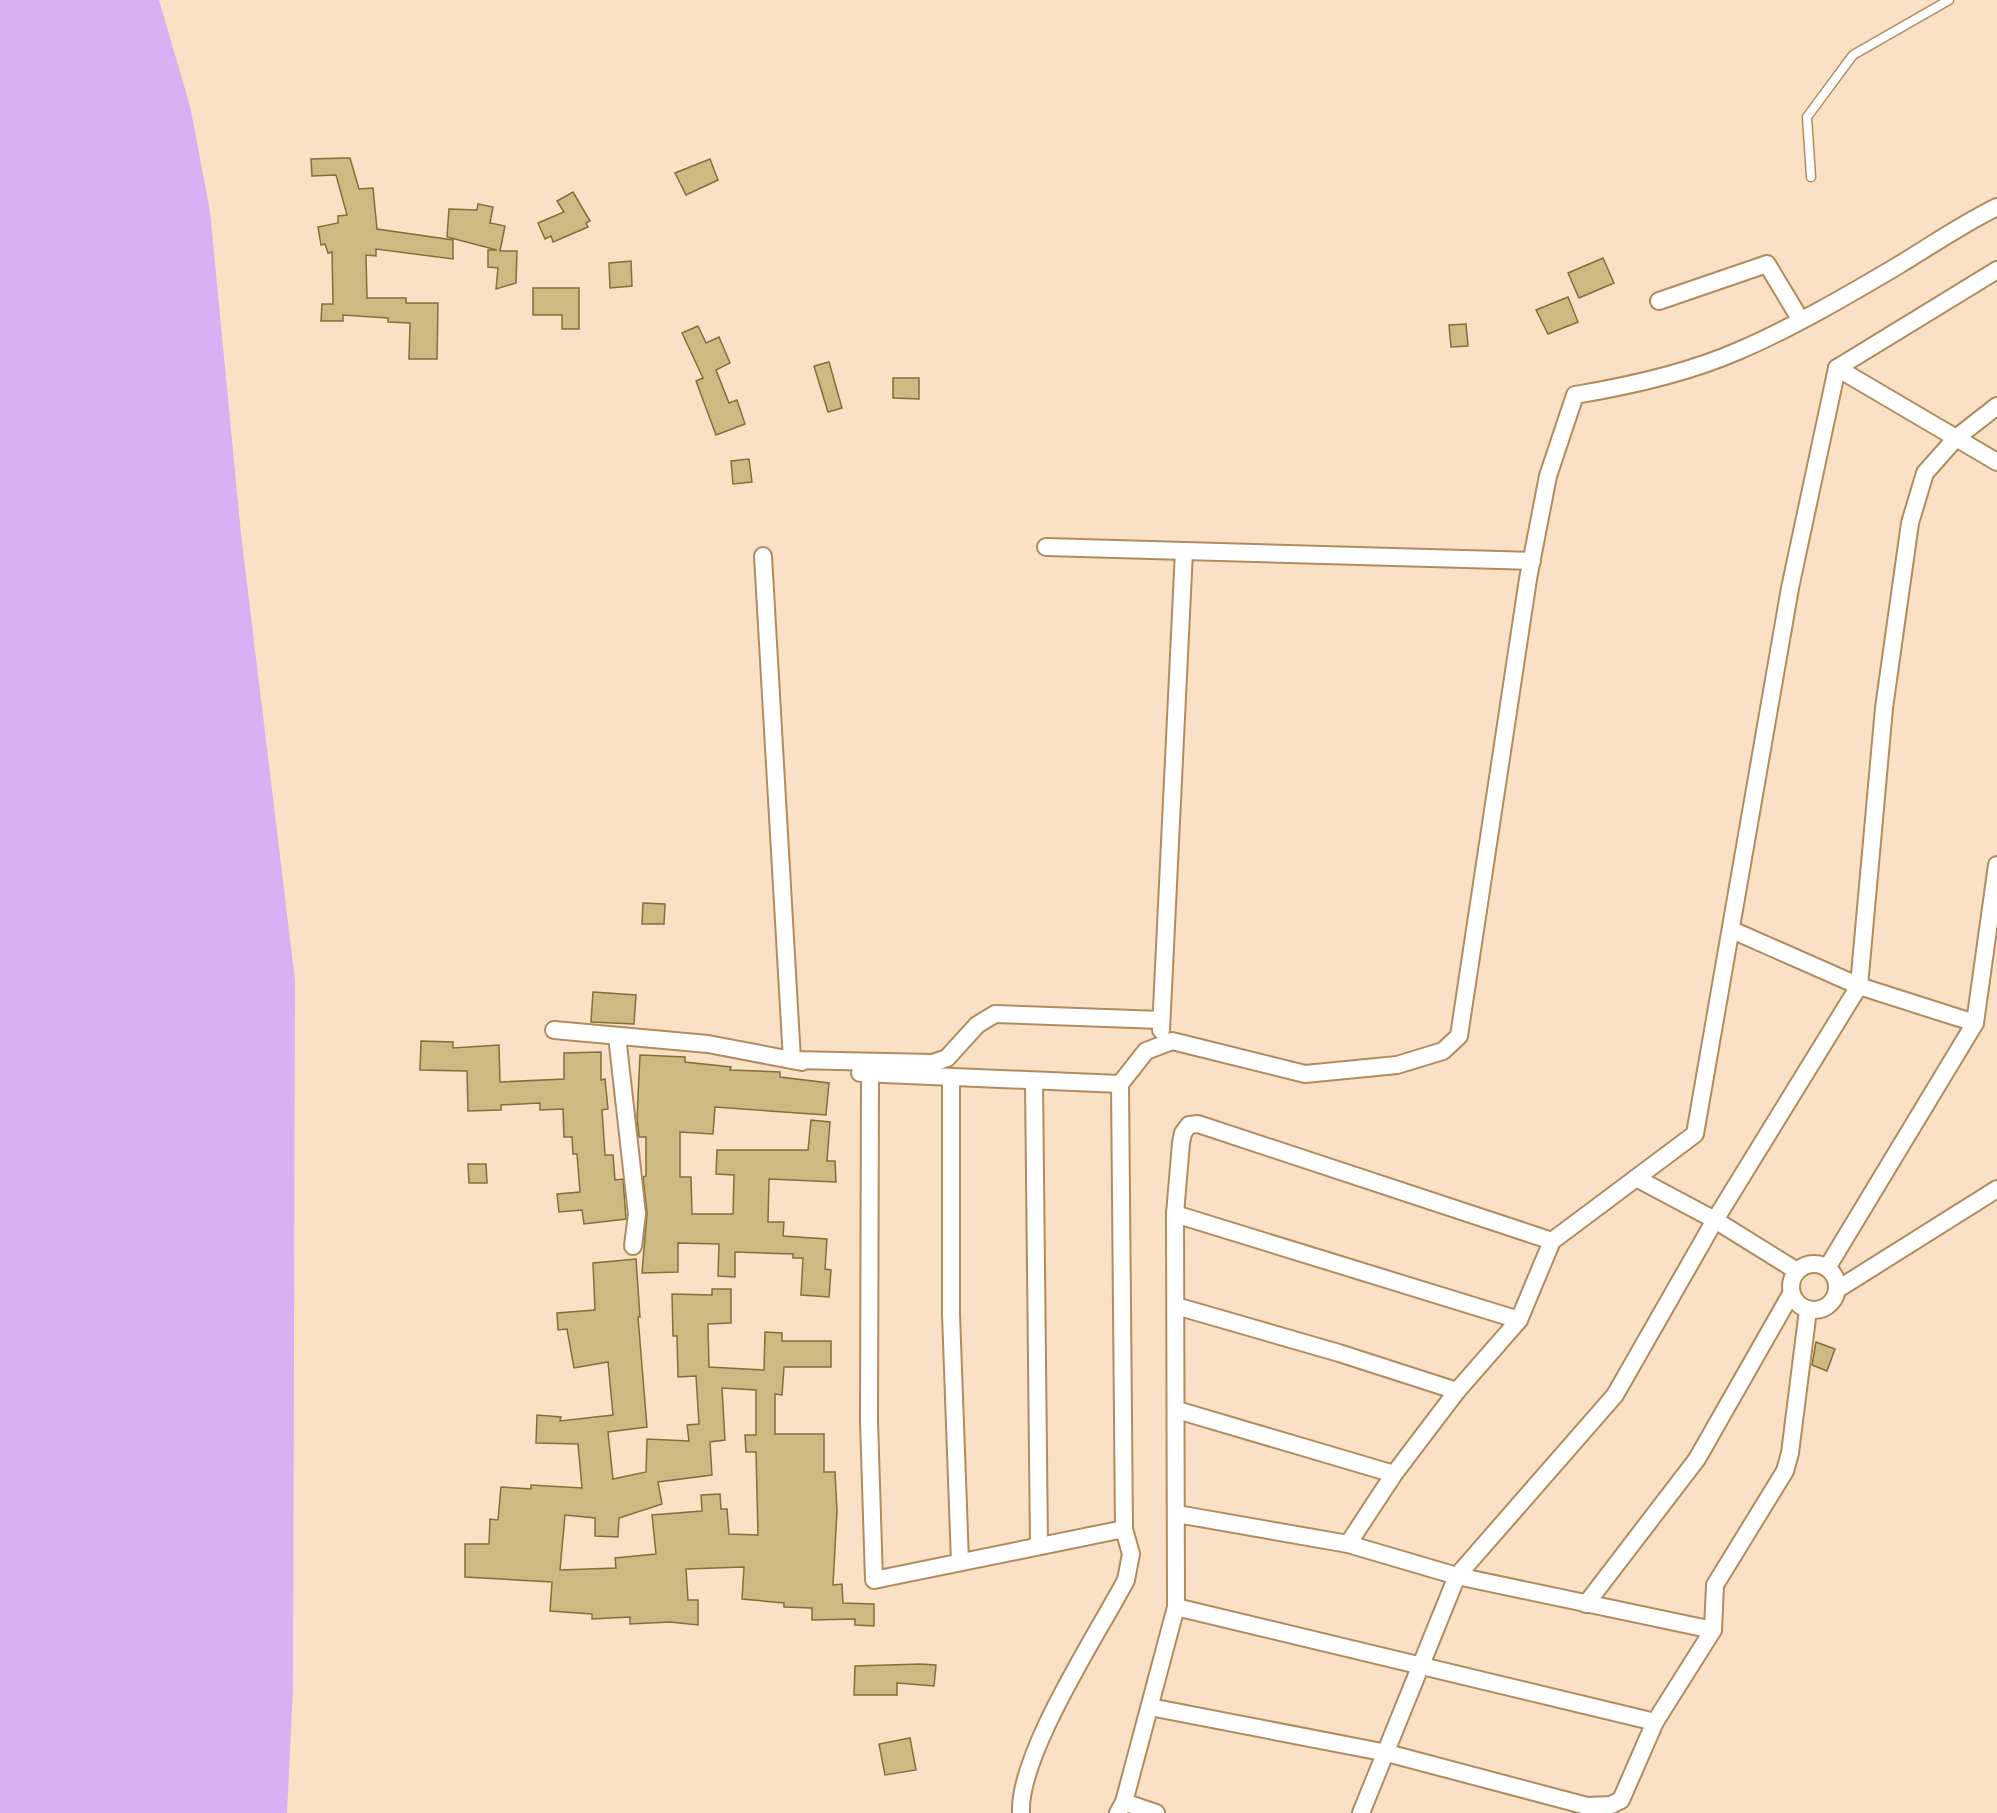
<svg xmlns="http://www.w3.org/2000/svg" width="1997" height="1813" font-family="Overpass,sans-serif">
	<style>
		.water { fill: #d6b1f3 }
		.building { fill: #cdb982; stroke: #826f3a; stroke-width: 1.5; fill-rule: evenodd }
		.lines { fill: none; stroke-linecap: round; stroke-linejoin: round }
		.service-casing { stroke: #b28b5f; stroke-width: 11 }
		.minor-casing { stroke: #b28b5f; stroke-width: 20 }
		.service { stroke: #fff; stroke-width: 8 }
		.minor { stroke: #fff; stroke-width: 16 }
	</style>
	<rect width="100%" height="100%" fill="#fae1c5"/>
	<polygon class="water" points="0,0 159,0 190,106 210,211 241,534 295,980 293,1688 287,1813 0,1813"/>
	<g class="building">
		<polygon points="344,158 350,158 359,189 373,188 377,229 453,240 453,259 376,249 376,256 366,255 367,298 406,298 406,303 438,303 437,359 409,359 410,323 388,322 388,318 343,315 343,321 321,321 322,304 333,304 332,252 328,253 325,244 321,245 318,227 338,223 338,216 347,215 336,175 312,176 311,159"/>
		<polygon points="710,159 718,180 686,195 675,173"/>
		<polygon points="573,192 590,221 586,223 588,227 553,242 551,236 545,239 538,223 564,212 557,201"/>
		<polygon points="478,204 493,207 490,223 505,226 500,251 517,251 516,283 496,289 498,268 488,267 488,250 497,250 447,237 449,209 477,210"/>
		<polygon points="1603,258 1614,283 1579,298 1568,273"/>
		<polygon points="631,261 632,286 610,288 609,263"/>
		<polygon points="533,288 579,288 579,329 562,329 562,315 533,315"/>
		<polygon points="1568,297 1578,322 1548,334 1536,310"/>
		<polygon points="1466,324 1468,346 1451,347 1449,325"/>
		<polygon points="698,326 706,343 719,337 730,363 716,370 729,403 737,400 745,424 716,435 696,381 703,378 682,333"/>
		<polygon points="829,362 842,408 828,412 814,366"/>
		<polygon points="893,378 919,378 919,399 893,398"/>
		<polygon points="749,459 752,482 733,484 731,461"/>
		<polygon points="643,903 665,904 664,924 642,924"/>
		<polygon points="593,992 636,995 634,1024 591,1022"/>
		<polygon points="421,1041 453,1042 453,1048 499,1045 500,1082 564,1079 564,1053 601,1052 601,1080 605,1079 608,1109 602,1110 605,1155 613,1155 615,1180 623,1179 626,1219 584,1224 582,1210 559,1212 557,1194 580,1192 577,1154 573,1154 572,1137 564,1137 563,1109 540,1110 540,1103 501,1105 501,1110 468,1111 467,1071 420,1070"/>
		<polygon points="640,1055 685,1057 685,1062 731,1067 730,1070 780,1072 780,1077 829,1083 826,1115 715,1107 713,1134 680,1132 680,1177 691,1177 692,1214 733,1214 734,1175 716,1174 717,1150 808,1150 811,1120 830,1122 827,1161 835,1161 836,1182 769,1179 768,1222 784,1222 783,1236 827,1239 825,1269 831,1270 829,1297 801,1295 803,1258 793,1258 793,1254 735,1252 735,1277 718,1276 719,1244 678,1243 678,1272 642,1273 647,1213 643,1177 646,1176 646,1137 639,1137 637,1118"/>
		<polygon points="468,1164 486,1164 487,1183 469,1183"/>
		<path d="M636,1259L640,1317H638L647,1427L608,1432L613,1479L646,1472L647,1439L689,1441L687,1425L699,1424L696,1376L678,1377L677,1336H673L672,1294L712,1295V1289H731V1323L708,1324L709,1367L764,1370L765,1332L782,1333V1341H831V1367H784L782,1395L775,1394V1434H824V1472H835L837,1511L833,1585L842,1584L843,1603L874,1604V1626L855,1625V1619L812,1620V1608L784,1607V1603L742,1599L744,1567L686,1569L688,1600H698V1625L670,1622L630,1624V1617L592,1619V1614L550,1611L552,1582L465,1577V1544H489L490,1519L498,1520L501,1487L531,1489V1485L582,1488L578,1444L536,1443L537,1415L561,1417L560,1421L613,1415L608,1362L574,1368L567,1329L558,1330L557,1313L595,1310L593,1263ZM722,1388L756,1390V1435H745L746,1452H756L758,1535L729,1534L727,1509H721L720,1494L701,1495L702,1511L652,1515L656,1554L615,1558L616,1568L560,1570L565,1515L595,1518V1536L618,1537L619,1518L662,1504L658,1482L712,1475L710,1442L725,1440Z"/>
		<polygon points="1816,1342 1835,1349 1827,1371 1812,1365"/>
		<polygon points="920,1664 936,1665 934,1686 897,1683 897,1695 854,1695 855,1666"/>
		<polygon points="910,1738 916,1770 885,1775 879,1744"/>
	</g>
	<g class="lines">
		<defs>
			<polyline id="service" points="1811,177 1807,117 1853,55 1949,0"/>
			<g id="minor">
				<polyline points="1659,301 1767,264 1800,319"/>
				<polyline points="1837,368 1997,462"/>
				<polyline points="1046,547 1532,561"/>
				<polyline points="763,556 792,1060 933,1063 947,1058 977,1025 995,1014 1161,1020"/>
				<polyline points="1732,930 1859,986 1975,1023"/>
				<polyline points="554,1030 708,1044 802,1062"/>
				<polyline points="1161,1030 1184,551"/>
				<polyline points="617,1036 637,1214 633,1246"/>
				<polyline points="860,1073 1120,1084"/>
				<polyline points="870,1075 869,1421 874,1580 1124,1529"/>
				<polyline points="951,1079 951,1314 960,1562"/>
				<polyline points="1034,1082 1039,1546"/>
				<polyline points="1636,1178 1715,1220 1797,1271"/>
				<polyline points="1175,1214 1519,1320"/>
				<circle cx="1814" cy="1287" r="23"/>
				<polyline points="1827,1268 1975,1023 1997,865"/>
				<polyline points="1838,1289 1997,1189"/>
				<polyline points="1176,1306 1339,1353 1457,1391"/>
				<polyline points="1177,1410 1394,1474"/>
				<polyline points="1348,1544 1394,1474 1457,1391 1519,1320 1552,1241 1695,1134 1790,588 1837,368 1997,270"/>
				<polyline points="1586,1604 1697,1459 1791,1294"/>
				<polyline points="1176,1607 1655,1722"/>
				<polyline points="1713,1630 1715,1585 1785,1471 1790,1453 1808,1310"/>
				<polyline points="1150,1707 1387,1753 1587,1806 1611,1805 1621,1800 1655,1722 1713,1630 1457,1576 1348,1544 1177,1514"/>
				<polyline points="1124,1802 1156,1813"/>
				<path d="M1021,1813C1018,1755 1097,1635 1126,1580L1131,1554L1124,1529L1120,1084L1146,1051L1172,1041L1305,1074L1397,1065L1443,1051L1459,1036L1528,579L1548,476L1575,395C1629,386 1688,373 1738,351C1790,329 1850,294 1899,265C1932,245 1962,224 1997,207"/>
				<polyline points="1118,1813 1124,1802 1176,1607 1175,1214 1181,1143 1183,1133 1189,1125 1198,1124 1552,1241"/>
				<polyline points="1361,1813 1457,1576 1615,1395 1715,1220 1859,986 1884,708 1910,523 1925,473 1956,438 1997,406"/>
			</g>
		</defs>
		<use href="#service" class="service-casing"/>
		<use href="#minor" class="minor-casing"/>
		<use href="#service" class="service"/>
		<use href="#minor" class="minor"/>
	</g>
</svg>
